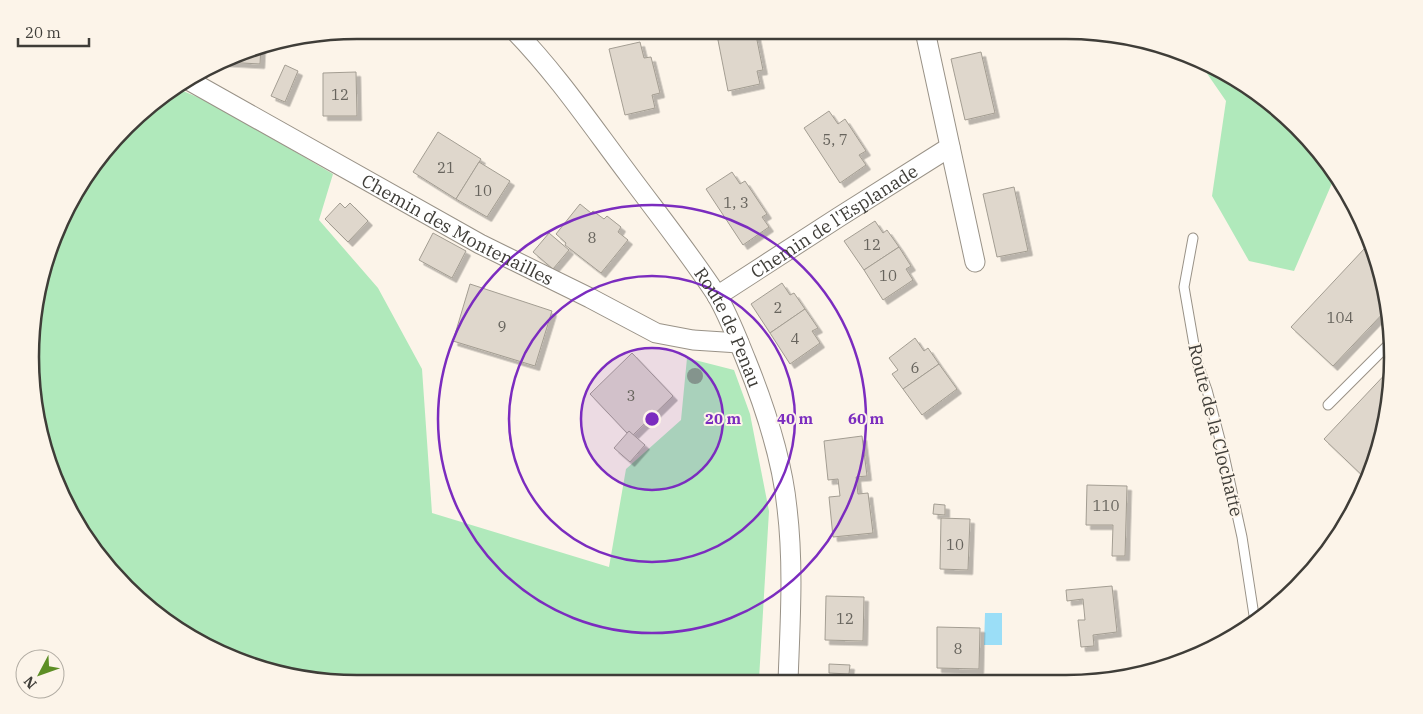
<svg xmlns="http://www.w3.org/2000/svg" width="1423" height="714" font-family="'IBM Plex Serif',serif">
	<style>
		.green { fill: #b0e9bb }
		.water { fill: #9bdef7 }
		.building { fill: #dfd7cc; stroke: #a39d92; filter: url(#shadow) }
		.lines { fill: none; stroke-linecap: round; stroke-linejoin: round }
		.lane-casing { stroke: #999287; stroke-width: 11 }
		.street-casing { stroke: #999287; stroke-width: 21 }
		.lane { stroke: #fff; stroke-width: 9 }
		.street { stroke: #fff; stroke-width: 19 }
		.tree { fill: #86a387 }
		.ring { fill: none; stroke: #7b2cbf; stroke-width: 2.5 }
		.labels { text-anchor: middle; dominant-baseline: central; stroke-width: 4; stroke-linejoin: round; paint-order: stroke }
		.number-label { font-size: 15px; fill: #67645d }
		.street-label { font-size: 18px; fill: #3f3d38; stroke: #fcf4e9 }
		.rim { fill: none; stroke: #3f3d38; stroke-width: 2.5 }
		.centre { fill: #7b2cbf; stroke: #fcf4e9; stroke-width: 2.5 }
		.ring-label { font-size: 15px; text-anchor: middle; font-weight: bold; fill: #7b2cbf; stroke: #fcf4e9; stroke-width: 4; stroke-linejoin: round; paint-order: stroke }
	</style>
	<defs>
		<filter id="shadow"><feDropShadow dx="4.5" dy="4.5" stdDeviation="0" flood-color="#0004"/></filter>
	</defs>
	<rect width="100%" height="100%" fill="#fcf4e9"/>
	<g class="green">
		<polygon points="1197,59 1210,64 1265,97 1312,141 1336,174 1294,271 1249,261 1212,196 1226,101"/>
		<polygon points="176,88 216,105 333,174 319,220 378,288 422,369 432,513 609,567 626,469 681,420 687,358 734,370 750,414 769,511 759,679 806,677 902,682 336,683 273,673 213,650 126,588 64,501 33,399 36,293 74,193 158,98"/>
	</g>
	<polygon class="water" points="985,613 1002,613 1002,645 984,645"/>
	<g class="building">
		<polygon points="716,30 748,30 749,32 755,30 763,70 757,71 760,84 728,91"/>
		<polygon points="640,42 644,58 651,57 660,93 652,95 655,108 625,115 609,49"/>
		<polygon points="261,46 260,64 225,62 252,47"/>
		<polygon points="981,52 995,113 965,120 951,59"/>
		<polygon points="285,65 298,71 285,102 271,96"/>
		<polygon points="356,72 357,116 323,116 323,73"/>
		<polygon points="829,111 838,124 845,119 866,151 859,155 866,165 840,183 804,128"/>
		<polygon points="438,132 481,159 456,199 413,172"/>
		<polygon points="479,162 510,181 487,217 456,199"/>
		<polygon points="732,172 740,184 745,181 767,214 762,217 769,227 743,245 706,189"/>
		<polygon points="1014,187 1028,251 997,257 983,194"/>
		<polygon points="340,203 345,208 350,203 368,221 348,242 325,219"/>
		<polygon points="580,204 591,213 593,211 604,219 607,216 621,227 618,232 628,240 601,273 565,245 566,243 556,234"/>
		<polygon points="875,221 883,233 887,230 899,247 864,270 844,241"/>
		<polygon points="433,233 466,251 452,278 419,260"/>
		<polygon points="549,233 569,250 553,269 533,252"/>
		<polygon points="899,247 911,266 906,269 913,280 883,300 864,270"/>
		<polygon points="1365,248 1378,261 1389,307 1333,366 1291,327"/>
		<polygon points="782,283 790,295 794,293 805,309 770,333 751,304"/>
		<polygon points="470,284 552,311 535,366 453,341"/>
		<polygon points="805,309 818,328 812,331 820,343 790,364 770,333"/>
		<polygon points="915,338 924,351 928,348 939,364 903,389 892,374 898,370 889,358"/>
		<polygon points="632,353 673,396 633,435 629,431 627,433 590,394"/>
		<polygon points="939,364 957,389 922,415 903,389"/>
		<polygon points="1392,367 1392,378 1382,441 1367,480 1324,439"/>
		<polygon points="629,431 645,445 630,462 614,448"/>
		<polygon points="862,436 867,476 856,477 858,494 868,493 873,533 833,537 829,497 840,496 838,479 828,480 824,441"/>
		<polygon points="1087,485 1127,486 1125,556 1112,556 1113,525 1086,525"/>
		<polygon points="934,504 945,505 945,515 933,514"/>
		<polygon points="941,518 970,519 968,570 940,569"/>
		<polygon points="1112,586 1117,632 1093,635 1094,646 1081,647 1078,620 1085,620 1083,599 1067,601 1066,590"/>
		<polygon points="826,596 864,597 863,641 825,640"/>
		<polygon points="937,627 980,628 979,669 937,668"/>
		<polygon points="829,664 850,665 849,674 829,673"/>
	</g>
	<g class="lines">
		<defs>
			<g id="lane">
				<polyline points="1193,238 1184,287 1197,362 1207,390 1224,455 1242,537 1255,622"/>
				<polyline points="1328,405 1391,342"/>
			</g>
			<g id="street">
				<path id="s1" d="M514,30C557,74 592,126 629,175C658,214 689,253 716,294C728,314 737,338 746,360C765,407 782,458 787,508C794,566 790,624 788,682"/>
				<polyline points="925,31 975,262"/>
				<path id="s2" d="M190,81L480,244L590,298L656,333L693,340L739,343"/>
				<path id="s3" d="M717,296L839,217L950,147"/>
			</g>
		</defs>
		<use href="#lane" class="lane-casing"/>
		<use href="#street" class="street-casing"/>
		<use href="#lane" class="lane"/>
		<use href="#street" class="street"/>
	</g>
	<circle class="tree" cx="695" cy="376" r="8"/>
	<circle cx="652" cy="419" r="71" fill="#7b2cbf" fill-opacity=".12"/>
	<g class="ring">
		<circle cx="652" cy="419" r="71"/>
		<circle cx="652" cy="419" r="143"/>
		<circle cx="652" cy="419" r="214"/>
	</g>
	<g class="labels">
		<g class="number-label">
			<text x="340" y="94">12</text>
			<text x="835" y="139">5, 7</text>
			<text x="446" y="167">21</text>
			<text x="483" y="190">10</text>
			<text x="736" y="202">1, 3</text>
			<text x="592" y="237">8</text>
			<text x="872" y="244">12</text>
			<text x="888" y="275">10</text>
			<text x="778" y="307">2</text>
			<text x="1340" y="317">104</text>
			<text x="502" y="326">9</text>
			<text x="795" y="338">4</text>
			<text x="915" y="367">6</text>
			<text x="631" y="395">3</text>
			<text x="1106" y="505">110</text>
			<text x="955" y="544">10</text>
			<text x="845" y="618">12</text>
			<text x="958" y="648">8</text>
		</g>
		<g class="street-label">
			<text stroke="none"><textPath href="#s3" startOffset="139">Chemin de l'Esplanade</textPath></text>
			<text stroke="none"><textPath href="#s2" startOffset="306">Chemin des Montenailles</textPath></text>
			<text stroke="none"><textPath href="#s1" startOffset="368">Route de Penau</textPath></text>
			<text transform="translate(1216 430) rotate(76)">Route de la Clochatte</text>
		</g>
	</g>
	<path d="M0 0H1423V714H0ZM357 39H1066A318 318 0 0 1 1384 357V357A318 318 0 0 1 1066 675H357A318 318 0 0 1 39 357V357A318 318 0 0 1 357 39Z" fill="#fcf4e9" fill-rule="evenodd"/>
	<path class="rim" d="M357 39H1066A318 318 0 0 1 1384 357V357A318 318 0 0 1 1066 675H357A318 318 0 0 1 39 357V357A318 318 0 0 1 357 39Z"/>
	<circle cx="652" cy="419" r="8" class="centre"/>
	<g class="ring-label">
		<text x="723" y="424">20 m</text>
		<text x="795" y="424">40 m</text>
		<text x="866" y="424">60 m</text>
	</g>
	<g transform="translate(40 674) rotate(229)"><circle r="24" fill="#fcf4e9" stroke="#b0aba2"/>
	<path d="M0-4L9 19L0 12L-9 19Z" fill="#5d8e25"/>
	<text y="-8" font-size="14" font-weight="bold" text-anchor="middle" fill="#3f3d38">N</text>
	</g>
	<path d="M18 38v8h71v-8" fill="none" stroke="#3f3d38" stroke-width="2.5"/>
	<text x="25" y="38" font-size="15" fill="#3f3d38" stroke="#fcf4e9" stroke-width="4" paint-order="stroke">20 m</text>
</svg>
